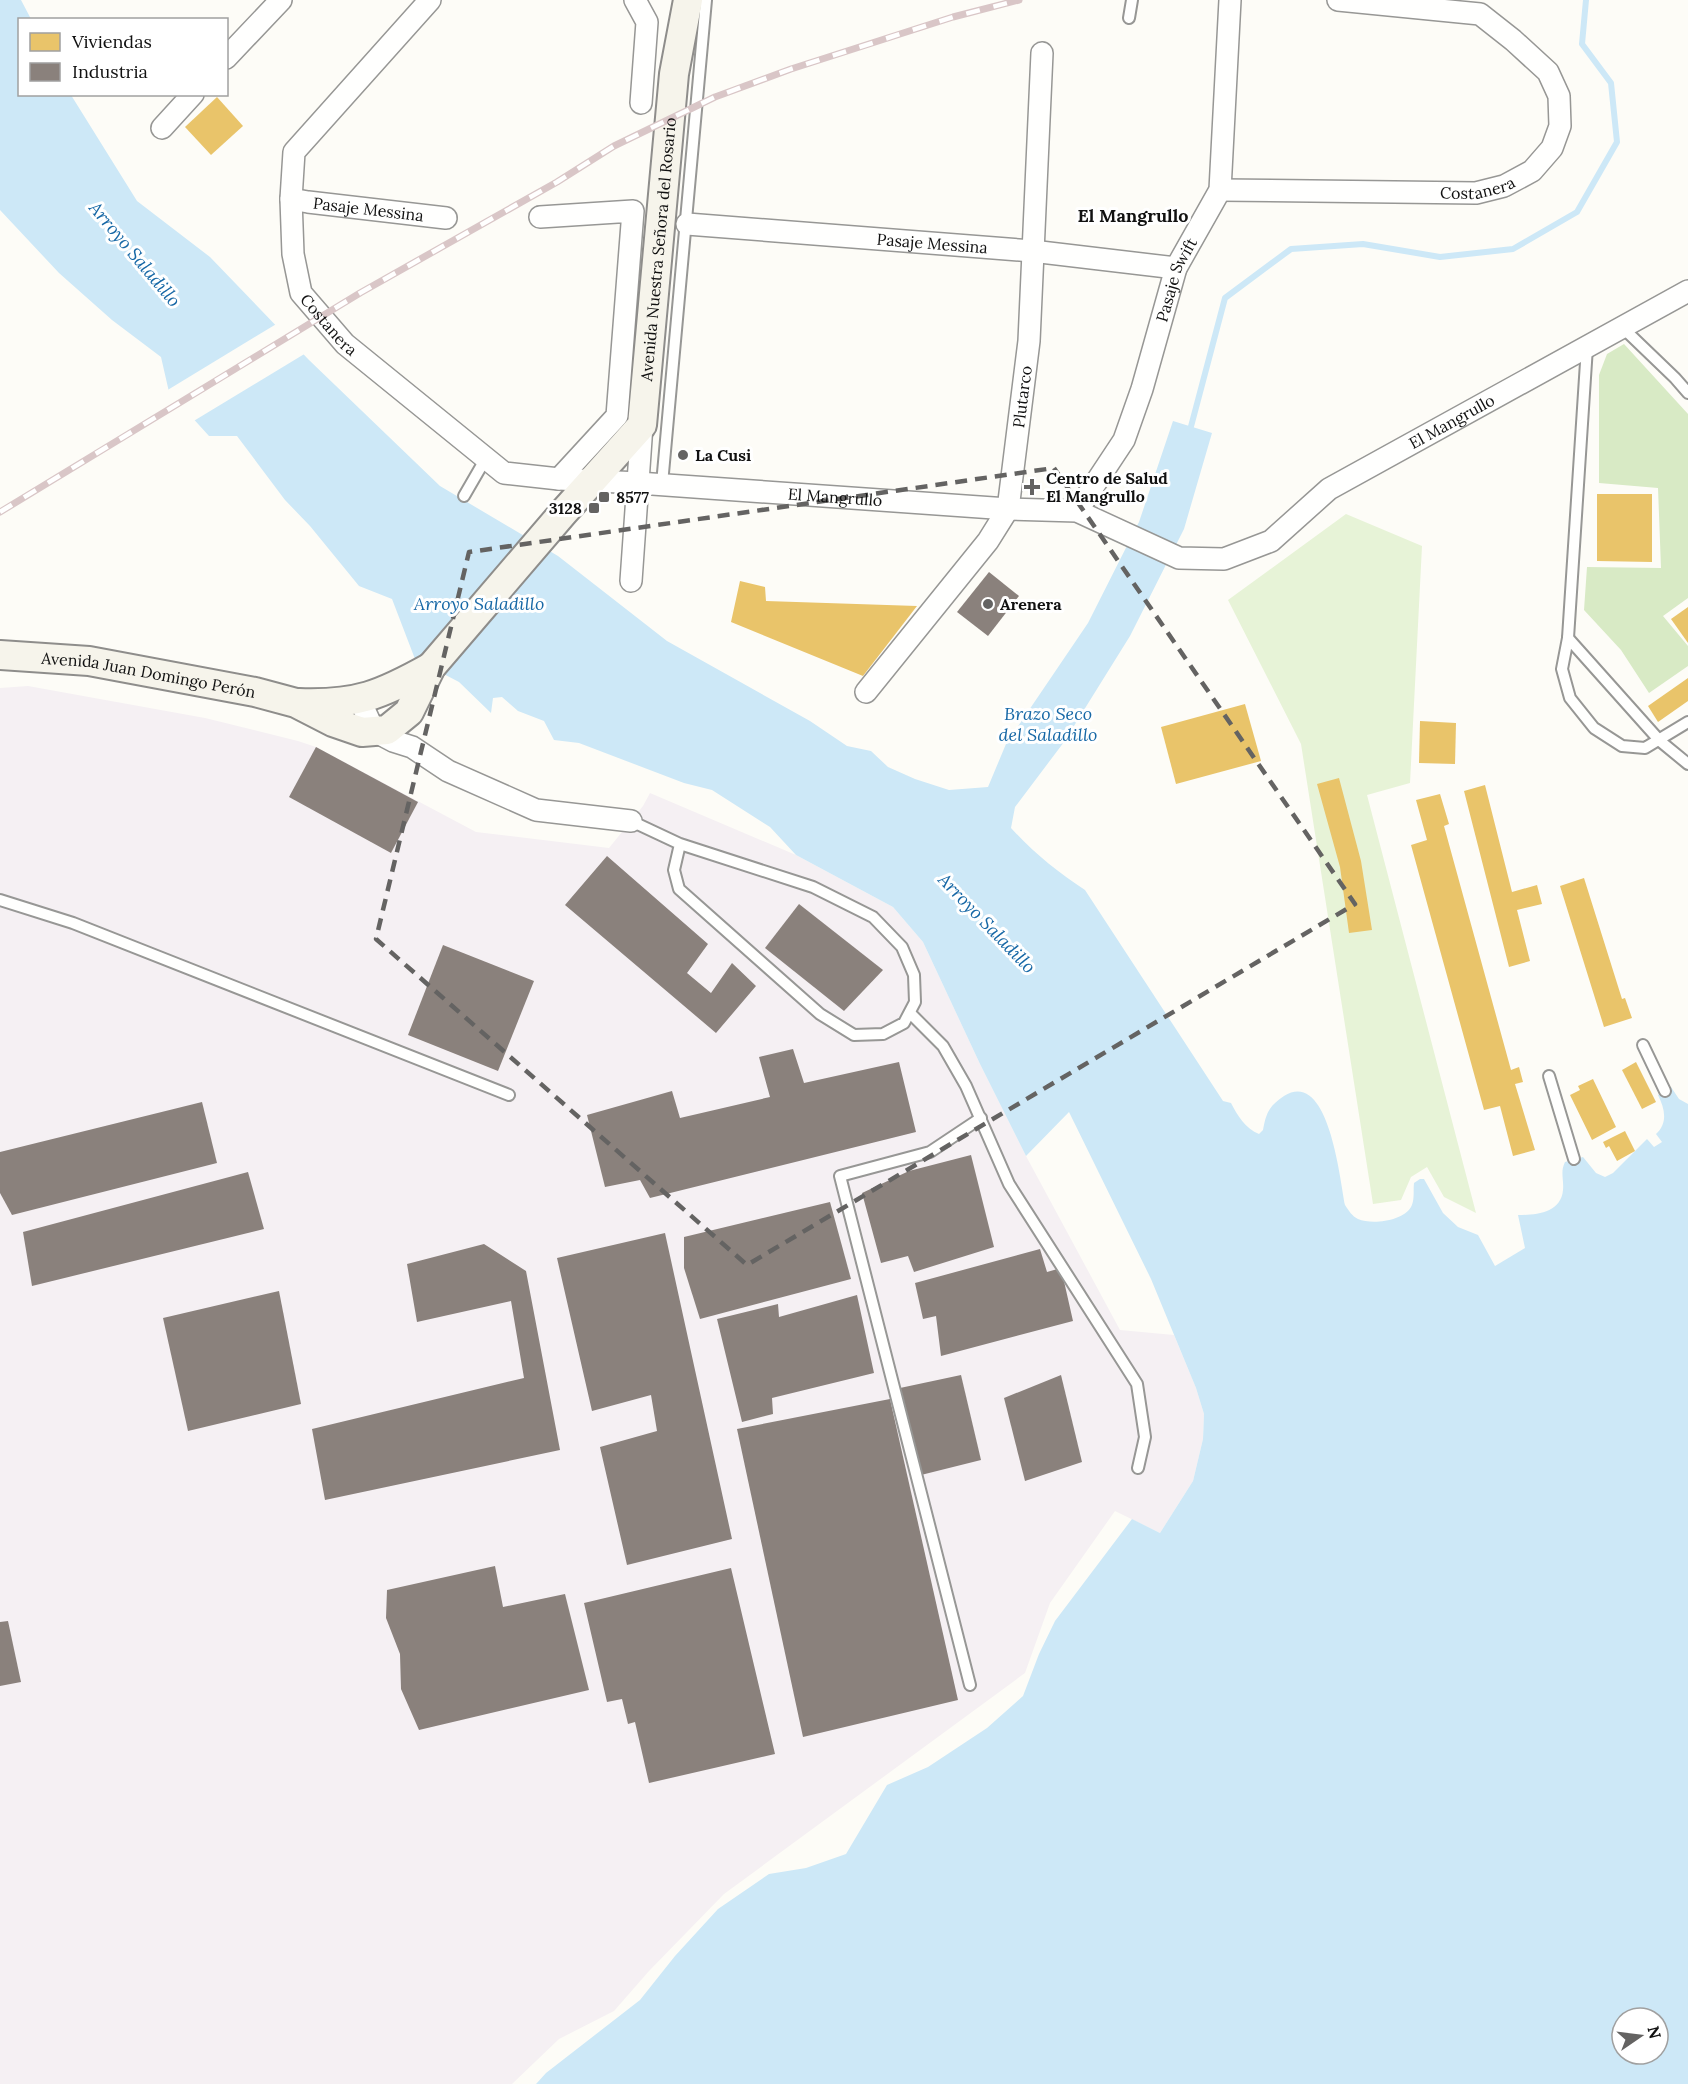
<svg xmlns="http://www.w3.org/2000/svg" width="1688" height="2084" font-family="Lora,serif">
	<style>
		.industrial { fill: #f5f0f3 }
		.green { fill: #e7f3d7 }
		.forest { fill: #d8eac5 }
		.water { fill: #cde8f7; fill-rule: evenodd }
		.pier { fill: #fdfcf7 }
		.homes { fill: #e9c46a }
		.industry { fill: #8a817c }
		.lines { fill: none; stroke-linecap: round; stroke-linejoin: round }
		.stream { stroke: #cde8f7; stroke-width: 6 }
		.lane-casing { stroke: #979795; stroke-width: 14 }
		.street-casing { stroke: #979795; stroke-width: 24 }
		.secondary-casing { stroke: #8e8d8b; stroke-width: 32 }
		.lane { stroke: #fffffe; stroke-width: 10 }
		.street { stroke: #fffffe; stroke-width: 21 }
		.secondary { stroke: #f6f4eb; stroke-width: 28 }
		.rail-casing { stroke: #d9c6c7; stroke-width: 7 }
		.rail { stroke: #fff; stroke-width: 4.5; stroke-dasharray: 14; stroke-linecap: butt }
		.marked { fill: none; stroke: #646362; stroke-width: 4.5; stroke-dasharray: 12 8; stroke-linejoin: round }
		.poi-dot { fill: #646362; stroke: #fff; stroke-width: 2 }
		.labels { text-anchor: middle; dominant-baseline: central; stroke-width: 6; stroke-linejoin: round; paint-order: stroke }
		.street-label { font-size: 16px; fill: #111; stroke: #fff }
		.poi-label { font-size: 16px; font-weight: bold; fill: #111; stroke: #fff; text-anchor: start }
		.neighbourhood-label { font-size: 18px; font-weight: bold; fill: #111; stroke: #fff }
		.water-label { font-size: 18px; font-style: italic; fill: #1768a6; stroke: #fff }
	</style>
	<rect width="100%" height="100%" fill="#fdfcf7"/>
	<polygon class="industrial" points="28,686 205,718 298,741 316,747 476,832 609,848 643,806 650,793 796,855 893,907 923,942 980,1064 1026,1156 1120,1330 1174,1335 1196,1388 1204,1414 1203,1439 1193,1481 1160,1533 1115,1511 1050,1603 1025,1673 724,1894 649,1971 614,2011 559,2039 512,2084 0,2084 0,688"/>
	<polygon class="green" points="1346,514 1422,546 1410,783 1367,795 1476,1213 1444,1197 1427,1167 1411,1177 1401,1200 1373,1204 1301,744 1228,600"/>
	<polygon class="forest" points="1624,344 1688,414 1688,598 1663,616 1688,646 1688,666 1649,693 1621,650 1584,610 1587,567 1661,568 1658,488 1599,483 1599,375 1607,354"/>
	<path class="water" d="M0,0H21L31,19L20,20V94L71,95L137,201L210,257L309,360L440,486L558,556L667,641L810,721L847,746L871,751L888,767L915,779L949,790L988,787L1006,744L1088,623L1139,522L1173,421L1212,433L1184,529L1130,636L1064,742L1015,807L1011,828C1033,852 1057,872 1085,890L1223,1101L1231,1103C1237,1115 1246,1129 1259,1134L1263,1130C1266,1113 1269,1106 1284,1096C1329,1068 1340,1180 1345,1205C1349,1211 1352,1216 1358,1219C1372,1225 1403,1221 1411,1207C1415,1200 1413,1190 1414,1183L1420,1179H1424L1443,1213L1458,1227L1478,1235L1495,1266L1525,1248L1518,1215C1536,1215 1561,1213 1563,1190C1564,1179 1560,1172 1565,1162L1583,1157L1596,1173L1605,1177L1613,1173L1647,1139L1654,1147L1662,1142L1656,1134C1668,1123 1665,1109 1658,1095L1671,1087L1679,1099L1688,1104V2084H536L546,2073L640,2000L675,1956L718,1909L769,1874L806,1868L846,1854L887,1785L928,1767L987,1728L1023,1696L1039,1654L1055,1621L1132,1519L1160,1533L1193,1481L1203,1439L1204,1414L1196,1388L1151,1279L1069,1112L1026,1156L980,1064L923,942L893,907L796,855L770,827L712,790L684,783L579,743L554,740L544,721L518,711L502,697L493,698L491,713L459,682L415,659L392,599L359,586L310,526L285,500L237,436H209L169,392L161,357L112,320L59,273L0,210ZM1622,2018H1658V2054H1622Z"/>
	<polygon class="pier" points="278,323 306,353 192,422 166,393 166,391"/>
	<g class="homes">
		<polygon points="217,97 243,126 211,155 185,127"/>
		<polygon points="1597,494 1652,494 1652,562 1597,561"/>
		<polygon points="740,581 765,587 766,601 917,606 863,676 731,622"/>
		<polygon points="1688,607 1688,643 1671,619"/>
		<polygon points="1688,678 1688,701 1658,722 1648,706"/>
		<polygon points="1245,704 1261,761 1176,784 1161,727"/>
		<polygon points="1420,721 1456,723 1455,764 1419,763"/>
		<polygon points="1339,778 1361,861 1372,930 1349,933 1340,867 1317,784"/>
		<polygon points="1485,785 1512,892 1537,885 1542,904 1517,910 1530,961 1509,967 1464,791"/>
		<polygon points="1440,794 1449,824 1444,826 1511,1070 1519,1067 1523,1082 1515,1084 1535,1150 1513,1156 1500,1106 1484,1110 1411,845 1427,840 1416,800"/>
		<polygon points="1584,878 1622,999 1625,998 1632,1018 1604,1027 1560,886"/>
		<polygon points="1636,1062 1656,1102 1642,1109 1622,1070"/>
		<polygon points="1593,1079 1616,1127 1592,1140 1570,1095 1580,1090 1578,1086"/>
		<polygon points="1625,1131 1635,1151 1617,1161 1609,1146 1606,1148 1603,1142"/>
	</g>
	<g class="industry">
		<polygon points="989,572 1019,596 988,636 957,612"/>
		<polygon points="316,747 418,802 391,853 289,797"/>
		<polygon points="607,856 708,944 687,973 711,993 732,963 756,986 716,1033 565,905"/>
		<polygon points="799,904 883,970 844,1011 765,948"/>
		<polygon points="443,945 534,981 498,1071 408,1035"/>
		<polygon points="793,1049 804,1083 899,1062 916,1132 650,1198 640,1180 605,1187 587,1115 672,1091 680,1118 770,1097 759,1057"/>
		<polygon points="202,1102 217,1163 12,1215 0,1193 0,1152"/>
		<polygon points="971,1155 994,1247 914,1272 908,1256 881,1263 862,1193 909,1171"/>
		<polygon points="248,1172 264,1229 32,1286 23,1232"/>
		<polygon points="830,1202 851,1279 700,1319 684,1268 684,1237"/>
		<polygon points="665,1233 732,1539 627,1565 600,1447 657,1431 651,1395 592,1411 557,1258"/>
		<polygon points="484,1244 526,1271 560,1450 325,1500 312,1429 524,1378 511,1301 417,1322 407,1264"/>
		<polygon points="1040,1249 1047,1272 1061,1268 1073,1321 941,1356 936,1316 923,1319 915,1283"/>
		<polygon points="279,1291 301,1404 188,1431 163,1318"/>
		<polygon points="857,1295 874,1373 772,1398 773,1414 742,1422 717,1319 778,1304 779,1317"/>
		<polygon points="961,1375 981,1460 921,1475 900,1388"/>
		<polygon points="1061,1375 1082,1462 1025,1481 1004,1398"/>
		<polygon points="890,1399 958,1700 803,1737 737,1429"/>
		<polygon points="495,1566 503,1607 565,1594 589,1690 419,1730 401,1689 400,1654 386,1618 387,1590"/>
		<polygon points="731,1568 775,1754 649,1783 635,1722 628,1724 622,1699 607,1702 584,1603"/>
		<polygon points="8,1621 21,1682 0,1686 0,1622"/>
	</g>
	<g class="lines">
		<polyline class="stream" points="1189,434 1225,298 1291,249 1363,244 1440,257 1513,249 1577,212 1617,142 1611,83 1582,44 1586,0"/>
		<defs>
			<g id="lane">
				<polyline points="1129,18 1132,0"/>
				<polyline points="1623,328 1675,378 1688,393"/>
				<polyline points="1587,347 1568,638 1562,669 1570,698 1594,728 1622,746 1645,748 1688,722"/>
				<polyline points="662,484 706,0"/>
				<polyline points="464,496 486,458"/>
				<polyline points="1568,638 1660,741 1688,764"/>
				<polyline points="631,821 680,844 813,887 873,917 902,947 914,975 915,1002 904,1023 883,1034 854,1035 820,1014 679,889 674,870 680,844"/>
				<polyline points="0,900 73,923 509,1095"/>
				<polyline points="910,1013 943,1046 966,1086 1009,1184 1137,1384 1145,1437 1138,1468"/>
				<polyline points="1643,1045 1665,1091"/>
				<polyline points="1549,1076 1574,1159"/>
				<polyline points="970,1685 840,1176 930,1152 981,1118"/>
			</g>
			<g id="street">
				<path id="s1" d="M430,0L294,152L291,199L293,254L301,293L345,344L504,473L559,479L638,483L1008,509L1077,511L1179,558L1224,559L1271,541L1329,489L1688,291"/>
				<polyline points="635,0 647,22 641,103"/>
				<polyline points="226,58 281,0"/>
				<polyline points="162,128 193,94"/>
				<path id="s2" d="M1220,190L1476,193L1504,186L1532,171L1552,148L1560,126L1559,96L1548,72L1513,40L1480,14L1338,0"/>
				<path id="s3" d="M291,199L308,202L446,218"/>
				<polyline points="540,217 633,211 617,416 559,479"/>
				<path id="s4" d="M687,224L1032,251L1176,268"/>
				<path id="s5" d="M1077,511L1124,440L1142,389L1176,268L1220,190L1230,0"/>
				<polyline points="631,581 642,425"/>
				<path id="s6" d="M866,692L988,541L1008,509L1029,341L1042,53"/>
				<polyline points="367,697 364,709 374,731 393,741 412,747 448,771 536,810 631,821"/>
			</g>
			<g id="secondary">
				<path id="s7" d="M0,655L89,661L255,692L296,703L333,722L362,732L387,730L409,712L431,667L563,513L642,425L674,74L688,0"/>
				<path d="M299,703C357,705 381,695 431,667"/>
			</g>
		</defs>
		<use href="#lane" class="lane-casing"/>
		<use href="#street" class="street-casing"/>
		<use href="#secondary" class="secondary-casing"/>
		<use href="#lane" class="lane"/>
		<use href="#street" class="street"/>
		<use href="#secondary" class="secondary"/>
		<defs>
			<polyline id="rail" points="0,512 360,293 557,182 614,146 715,97 791,69 953,17 1019,0"/>
		</defs>
		<use href="#rail" class="rail-casing"/>
		<use href="#rail" class="rail"/>
	</g>
	<path class="marked" d="M1054,468L1355,904L747,1265L376,939L469,552Z"/>
	<g class="poi-dot">
		<circle cx="683" cy="455" r="6"/>
		<path d="M1029 478h6v6h6v6h-6v6h-6v-6h-6v-6h6z"/>
		<rect x="598" y="491" width="12" height="12" rx="3"/>
		<rect x="588" y="502" width="12" height="12" rx="3"/>
		<circle cx="988" cy="604" r="6"/>
	</g>
	<g class="labels">
		<g class="street-label">
			<text stroke="none"><textPath href="#s2" startOffset="258">Costanera</textPath></text>
			<text stroke="none"><textPath href="#s3" startOffset="78">Pasaje Messina</textPath></text>
			<text stroke="none"><textPath href="#s4" startOffset="246">Pasaje Messina</textPath></text>
			<text stroke="none"><textPath href="#s7" startOffset="974">Avenida Nuestra Señora del Rosario</textPath></text>
			<text stroke="none"><textPath href="#s5" startOffset="254">Pasaje Swift</textPath></text>
			<text stroke="none"><textPath href="#s1" startOffset="388">Costanera</textPath></text>
			<text stroke="none"><textPath href="#s6" startOffset="345">Plutarco</textPath></text>
			<text stroke="none"><textPath href="#s1" startOffset="1618">El Mangrullo</textPath></text>
			<text stroke="none"><textPath href="#s1" startOffset="950">El Mangrullo</textPath></text>
			<text stroke="none"><textPath href="#s7" startOffset="150">Avenida Juan Domingo Perón</textPath></text>
		</g>
		<g class="poi-label">
			<text x="695" y="455">La Cusi</text>
			<text x="1046" y="478">Centro de Salud<tspan x="1046" dy="18">El Mangrullo</tspan></text>
			<text x="616" y="497">8577</text>
			<text x="582" y="508" text-anchor="end">3128</text>
			<text x="1000" y="604">Arenera</text>
		</g>
		<g class="neighbourhood-label">
			<text x="1133" y="215">El Mangrullo</text>
		</g>
		<g class="water-label">
			<text transform="translate(135 254) rotate(50)">Arroyo Saladillo</text>
			<text x="479" y="603">Arroyo Saladillo</text>
			<text x="1048" y="713">Brazo Seco<tspan x="1048" dy="21">del Saladillo</tspan></text>
			<text transform="translate(987 923) rotate(46)">Arroyo Saladillo</text>
		</g>
	</g>
	<rect x="18" y="18" width="210" height="78" fill="#ffffff" stroke="#a0a0a0" stroke-width="1.5"/>
	<rect x="30" y="33" width="30" height="18" fill="#e9c46a" stroke="#a0a0a0" stroke-width="1.5"/>
	<text x="72" y="48" font-size="18" fill="#111111">Viviendas</text>
	<rect x="30" y="63" width="30" height="18" fill="#8a817c" stroke="#a0a0a0" stroke-width="1.5"/>
	<text x="72" y="78" font-size="18" fill="#111111">Industria</text>
	<g transform="translate(1640 2036) rotate(76)"><circle r="28" fill="#ffffff" stroke="#a0a0a0" stroke-width="1.5"/>
	<path d="M0-4.5L10 22L0 15L-10 22Z" fill="#646362"/>
	<text y="-9" font-size="16" font-weight="bold" text-anchor="middle" fill="#111111">N</text>
	</g>
</svg>
